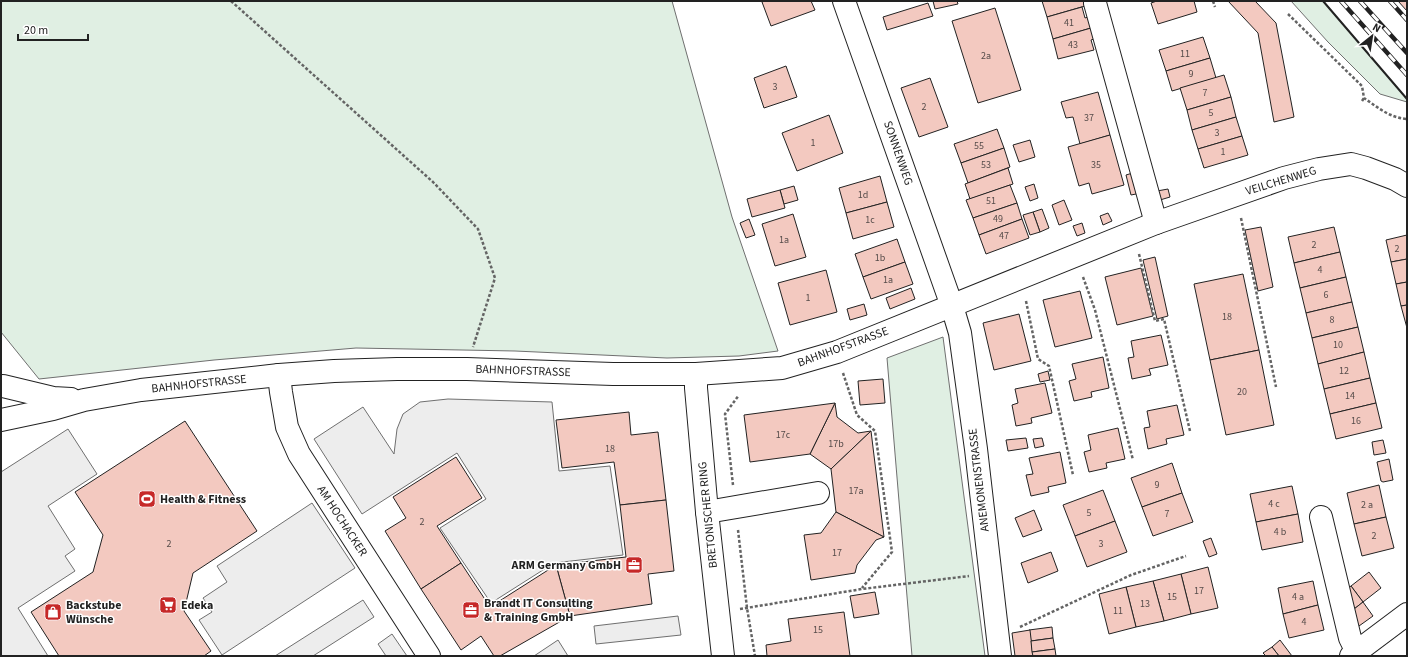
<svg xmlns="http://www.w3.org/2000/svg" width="1408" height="657" font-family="'Source Sans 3',sans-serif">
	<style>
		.green { fill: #e0efe3; stroke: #6f6f6f }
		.parking { fill: #ededed; stroke: #6f6f6f }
		.building { fill: #f3c9c0; stroke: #222 }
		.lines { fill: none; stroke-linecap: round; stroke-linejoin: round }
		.minor-casing { stroke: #222; stroke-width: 24 }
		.path { stroke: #646464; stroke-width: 2.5; stroke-dasharray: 3 2; stroke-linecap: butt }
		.minor { stroke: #fff; stroke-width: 22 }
		.rail-casing { stroke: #222; stroke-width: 4.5 }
		.rail { stroke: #fff; stroke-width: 3; stroke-dasharray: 9; stroke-linecap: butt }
		.wall { stroke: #222; stroke-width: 2 }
		.labels { text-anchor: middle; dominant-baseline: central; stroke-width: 3; stroke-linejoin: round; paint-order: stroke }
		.number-label { font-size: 10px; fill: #564c4a }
		.street-label { font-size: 12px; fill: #222; stroke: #fff }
		.poi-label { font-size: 12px; font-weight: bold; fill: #222; stroke: #fff; text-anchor: start }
	</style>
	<rect width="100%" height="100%" fill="#fff"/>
	<g class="green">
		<polygon points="1,1 672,1 732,217 778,351 739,356 667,358 515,351 356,348 214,360 39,379 1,332"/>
		<polygon points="1291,1 1323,1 1407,99 1407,102 1380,94 1328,42"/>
		<polygon points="943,337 985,656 912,656 887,358"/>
	</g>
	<g class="parking">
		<polygon points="448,399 552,402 559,471 610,466 623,555 554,563 491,603 440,528 486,499 457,453 362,514 314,439 363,407 394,454 397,429 403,414 420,402"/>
		<polygon points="68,429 97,474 48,506 75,549 65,556 75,571 18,608 48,656 1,656 1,472"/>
		<polygon points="312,503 355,568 222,655 199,620 212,612 203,598 227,582 217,566"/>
		<polygon points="363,600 374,617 313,656 275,656"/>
		<polygon points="678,616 681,635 596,644 594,626"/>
		<polygon points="392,634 407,656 386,656 378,644"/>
		<polygon points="558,640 568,656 534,656"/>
	</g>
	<g class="building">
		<polygon points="765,1 811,1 815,10 771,26 762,2"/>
		<polygon points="933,1 957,1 958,4 935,9"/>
		<polygon points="1042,1 1083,1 1085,6 1047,17"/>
		<polygon points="1157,1 1194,1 1197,12 1158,24 1151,3"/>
		<polygon points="1228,1 1255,1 1276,23 1294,117 1274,122 1258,33"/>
		<polygon points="1398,1 1407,1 1407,11"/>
		<polygon points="928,3 933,16 887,30 883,17"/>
		<polygon points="1082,7 1085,18 1088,17 1091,28 1053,39 1047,17"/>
		<polygon points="995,8 1021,90 978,103 952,21"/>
		<polygon points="1091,28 1094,39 1091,40 1094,50 1058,59 1053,39"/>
		<polygon points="1203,37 1210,58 1166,71 1159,50"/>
		<polygon points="1210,58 1216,78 1172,91 1166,71"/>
		<polygon points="786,66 797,97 764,108 754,78"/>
		<polygon points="1224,75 1231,97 1187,110 1180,88"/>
		<polygon points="930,78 948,127 919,137 901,88"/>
		<polygon points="1098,92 1110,135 1080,144 1073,117 1066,118 1061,102"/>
		<polygon points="1231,97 1236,117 1192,130 1187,110"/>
		<polygon points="829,115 843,153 797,171 782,133"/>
		<polygon points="1236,117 1242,136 1198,149 1192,130"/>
		<polygon points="997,129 1004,148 961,163 954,144"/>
		<polygon points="1110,135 1124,185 1092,194 1089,183 1079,186 1068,147"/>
		<polygon points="1242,136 1248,155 1204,168 1198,149"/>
		<polygon points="1030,140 1035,157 1019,162 1013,145"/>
		<polygon points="1004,148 1010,167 968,183 961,163"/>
		<polygon points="1008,168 1013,184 970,199 965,184"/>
		<polygon points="1136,172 1141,193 1131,195 1126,175"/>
		<polygon points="880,176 887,202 846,213 839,188"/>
		<polygon points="1034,184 1038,198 1030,201 1025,187"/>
		<polygon points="1010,185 1017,203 973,218 966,200"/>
		<polygon points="794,186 798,200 784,204 780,190"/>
		<polygon points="1168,189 1170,197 1160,200 1157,191"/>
		<polygon points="780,190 785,208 752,217 747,199"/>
		<polygon points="1064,200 1072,220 1059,225 1052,205"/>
		<polygon points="887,202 894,227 853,239 846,213"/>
		<polygon points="1017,203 1022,219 979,235 973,218"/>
		<polygon points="1042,209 1049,228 1040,232 1033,212"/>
		<polygon points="1033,212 1040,232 1030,235 1023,215"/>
		<polygon points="1108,213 1112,221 1103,225 1100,216"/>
		<polygon points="793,214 806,257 775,266 762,224"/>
		<polygon points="749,219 755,235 746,238 740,223"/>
		<polygon points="1022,219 1029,238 986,254 979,235"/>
		<polygon points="1082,223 1085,233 1077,236 1073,226"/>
		<polygon points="1261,227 1273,287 1258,291 1245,230"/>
		<polygon points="1334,227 1340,252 1294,263 1288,237"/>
		<polygon points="1407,235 1407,259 1391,262 1386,240"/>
		<polygon points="897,239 905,262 863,277 855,254"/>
		<polygon points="1340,252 1346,277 1300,288 1294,263"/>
		<polygon points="1155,257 1168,316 1157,319 1143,260"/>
		<polygon points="1407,259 1407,282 1396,284 1391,262"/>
		<polygon points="905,262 913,284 871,299 863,277"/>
		<polygon points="1141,268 1153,316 1117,325 1105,277"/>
		<polygon points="826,270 837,312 790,325 778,283"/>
		<polygon points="1243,274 1259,350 1210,360 1194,284"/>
		<polygon points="1346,277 1352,302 1306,313 1300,288"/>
		<polygon points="1407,282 1407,305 1401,306 1396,284"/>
		<polygon points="911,288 915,299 890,309 886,298"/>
		<polygon points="1080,291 1092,338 1055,347 1043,300"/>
		<polygon points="1352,302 1358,327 1312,338 1306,313"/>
		<polygon points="864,304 867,315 850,320 847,309"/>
		<polygon points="1407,305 1407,328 1401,306"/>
		<polygon points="1019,314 1031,361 994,370 983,323"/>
		<polygon points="1358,327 1364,352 1318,364 1312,338"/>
		<polygon points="1161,335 1168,365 1149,369 1151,375 1132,379 1128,358 1134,357 1131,341"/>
		<polygon points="1259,350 1274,425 1226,435 1210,360"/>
		<polygon points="1364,352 1370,378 1324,389 1318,364"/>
		<polygon points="1103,357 1109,388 1091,392 1092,397 1074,401 1069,381 1076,379 1072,364"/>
		<polygon points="1048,371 1050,380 1040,382 1038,374"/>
		<polygon points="1370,378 1376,403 1330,414 1324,389"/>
		<polygon points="883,379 885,403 860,405 858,381"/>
		<polygon points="1045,383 1052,413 1031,418 1032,423 1016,426 1012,405 1018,403 1015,389"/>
		<polygon points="835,403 837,417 858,433 871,431 831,469 810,454"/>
		<polygon points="835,403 810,454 750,462 744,415"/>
		<polygon points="1376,403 1382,428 1336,439 1330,414"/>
		<polygon points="1177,405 1184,435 1166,439 1167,444 1148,449 1144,428 1150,427 1147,411"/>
		<polygon points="629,412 631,435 658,432 666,500 620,505 614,462 562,468 556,420"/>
		<polygon points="185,421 257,531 193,573 184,611 211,651 204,656 59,656 31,612 93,572 103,535 75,492"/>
		<polygon points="1118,428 1125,459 1106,463 1107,468 1089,472 1084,452 1091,450 1088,435"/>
		<polygon points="871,431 884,537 836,512 831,469"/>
		<polygon points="1026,438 1028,448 1008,451 1006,440"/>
		<polygon points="1042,438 1044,446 1035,448 1033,439"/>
		<polygon points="1383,440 1386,453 1374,455 1372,442"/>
		<polygon points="1060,452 1066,483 1048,487 1049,492 1031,496 1026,475 1033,474 1029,458"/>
		<polygon points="456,457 482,498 437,526 461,563 421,589 385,531 406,518 393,497"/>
		<polygon points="1389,459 1393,480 1383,482 1381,481 1377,462"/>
		<polygon points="1172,463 1182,493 1142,507 1131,478"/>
		<polygon points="1379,485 1386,517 1354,524 1347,493"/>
		<polygon points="1292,486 1298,514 1256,522 1250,494"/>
		<polygon points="1103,490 1115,521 1075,536 1063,505"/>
		<polygon points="1182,493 1193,522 1153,536 1142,507"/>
		<polygon points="666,500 674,571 648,574 652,604 570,616 556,565 626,557 620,505"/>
		<polygon points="1034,510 1042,530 1023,537 1015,518"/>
		<polygon points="836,512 884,537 876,540 857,565 855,573 811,580 804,535 821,533"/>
		<polygon points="1298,514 1303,542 1262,550 1256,522"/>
		<polygon points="1386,517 1394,548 1362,556 1354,524"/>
		<polygon points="1115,521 1127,552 1087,567 1075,536"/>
		<polygon points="1211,538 1217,554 1209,557 1203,541"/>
		<polygon points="1051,552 1058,571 1028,583 1021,563"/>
		<polygon points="461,563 490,607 556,565 570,616 500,656 494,656 481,636 461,650 421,589"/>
		<polygon points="1208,567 1218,608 1191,614 1181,574"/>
		<polygon points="1369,572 1381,588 1363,602 1351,586"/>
		<polygon points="1181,574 1191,614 1164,621 1153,581"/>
		<polygon points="1153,581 1164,621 1136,627 1126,587"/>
		<polygon points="1313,581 1318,605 1283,614 1278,588"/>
		<polygon points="1351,586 1363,602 1349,613 1344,591"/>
		<polygon points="1126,587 1136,627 1109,634 1099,594"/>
		<polygon points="875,592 879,614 854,618 850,596"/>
		<polygon points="1363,602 1373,616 1359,626 1349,613"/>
		<polygon points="1318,605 1324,630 1289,638 1283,614"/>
		<polygon points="844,612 850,656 767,656 766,645 791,641 788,619"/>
		<polygon points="1052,627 1053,638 1031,641 1029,630"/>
		<polygon points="1030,630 1033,656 1015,656 1012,633"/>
		<polygon points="1053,638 1055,649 1032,652 1031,641"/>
		<polygon points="1280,640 1292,656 1279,656 1272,647"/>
		<polygon points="1272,647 1279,656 1266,656 1263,653"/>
		<polygon points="1055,649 1056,656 1033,656 1032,652"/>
	</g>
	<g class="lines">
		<defs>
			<g id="minor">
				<polyline points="844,1 952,306 960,333 976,449 1000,656"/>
				<polyline points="1095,3 1156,223"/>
				<polyline points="696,374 696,388 707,512 723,656"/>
				<polyline points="279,375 281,392 287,427 299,454 429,656"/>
				<polyline points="3,386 53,398 71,399"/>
				<polyline points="1,420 53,409 84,400 141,390 279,375 334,371 397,369 467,369 613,374 696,374 782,368 837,352 1156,223 1284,178 1319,169 1351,164 1366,168 1395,179 1407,186"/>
				<polyline points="707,512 818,493"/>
				<polyline points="1321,517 1350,638 1357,652"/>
				<polyline points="1351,656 1407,614"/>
			</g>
		</defs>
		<use href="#minor" class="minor-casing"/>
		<g class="path">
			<polyline points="231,1 433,182 478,229 495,278 473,347"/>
			<polyline points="1213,1 1215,7"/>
			<path d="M1288,14L1362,86L1364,98C1377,107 1390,118 1407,119"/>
			<polyline points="1362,101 1364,98"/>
			<polyline points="1241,218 1276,387"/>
			<polyline points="1139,254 1155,321 1164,319 1190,431"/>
			<polyline points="1083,277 1095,310 1133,460"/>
			<polyline points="1026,301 1038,359 1049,366 1073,475"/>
			<polyline points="843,373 857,415 875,431 892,552 862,588"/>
			<polyline points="733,485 725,414 739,395"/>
			<polyline points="738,530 747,608 755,656"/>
			<polyline points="740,609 862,589 969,576"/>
			<polyline points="1020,627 1131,575 1186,556"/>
		</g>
		<use href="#minor" class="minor"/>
		<defs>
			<g id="rail">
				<polyline points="1341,1 1407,75"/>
				<polyline points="1360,1 1407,53"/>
				<polyline points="1390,1 1407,20"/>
			</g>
		</defs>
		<use href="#rail" class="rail-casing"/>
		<use href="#rail" class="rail"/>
		<polyline class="wall" points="1323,1 1407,99"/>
	</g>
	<defs>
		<symbol id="stadium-square" viewBox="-11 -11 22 22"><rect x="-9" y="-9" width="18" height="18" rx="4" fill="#c62828" stroke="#fff"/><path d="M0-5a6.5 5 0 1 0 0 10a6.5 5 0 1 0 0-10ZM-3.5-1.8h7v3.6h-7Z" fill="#fff"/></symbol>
		<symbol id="office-square" viewBox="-11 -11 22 22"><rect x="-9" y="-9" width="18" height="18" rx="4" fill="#c62828" stroke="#fff"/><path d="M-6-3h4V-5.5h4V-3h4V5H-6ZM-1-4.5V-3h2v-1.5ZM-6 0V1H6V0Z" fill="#fff"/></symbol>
		<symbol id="supermarket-square" viewBox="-11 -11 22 22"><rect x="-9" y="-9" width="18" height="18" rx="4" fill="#c62828" stroke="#fff"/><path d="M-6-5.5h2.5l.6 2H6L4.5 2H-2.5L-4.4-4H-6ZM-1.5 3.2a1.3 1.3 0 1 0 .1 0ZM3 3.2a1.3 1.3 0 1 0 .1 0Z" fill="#fff"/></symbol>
		<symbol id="shop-square" viewBox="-11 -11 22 22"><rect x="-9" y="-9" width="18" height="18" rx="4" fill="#c62828" stroke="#fff"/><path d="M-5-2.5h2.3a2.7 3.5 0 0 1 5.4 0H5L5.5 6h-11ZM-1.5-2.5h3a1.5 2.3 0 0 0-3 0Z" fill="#fff"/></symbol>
	</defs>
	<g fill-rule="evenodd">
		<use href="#stadium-square" x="137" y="489" width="20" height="20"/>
		<use href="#office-square" x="624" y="555" width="20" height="20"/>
		<use href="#supermarket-square" x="158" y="595" width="20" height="20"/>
		<use href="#office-square" x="461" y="600" width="20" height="20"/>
		<use href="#shop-square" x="43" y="602" width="20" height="20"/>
	</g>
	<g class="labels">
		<g class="number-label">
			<text x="1069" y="23">41</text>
			<text x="1073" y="45">43</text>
			<text x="1185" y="54">11</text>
			<text x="986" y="56">2a</text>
			<text x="1191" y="74">9</text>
			<text x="775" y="87">3</text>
			<text x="1205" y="93">7</text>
			<text x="924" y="107">2</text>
			<text x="1211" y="113">5</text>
			<text x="1089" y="118">37</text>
			<text x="1217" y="133">3</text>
			<text x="813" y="143">1</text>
			<text x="979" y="146">55</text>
			<text x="1223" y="152">1</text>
			<text x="986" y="165">53</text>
			<text x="1096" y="165">35</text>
			<text x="863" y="195">1d</text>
			<text x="991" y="201">51</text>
			<text x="998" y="219">49</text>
			<text x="870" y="220">1c</text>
			<text x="1004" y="236">47</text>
			<text x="784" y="240">1a</text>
			<text x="1314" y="245">2</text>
			<text x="1397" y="249">2</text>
			<text x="880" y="258">1b</text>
			<text x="1320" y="270">4</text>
			<text x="888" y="280">1a</text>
			<text x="1326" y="295">6</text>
			<text x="808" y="298">1</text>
			<text x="1227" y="317">18</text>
			<text x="1332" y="320">8</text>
			<text x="1338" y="345">10</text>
			<text x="1344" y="371">12</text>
			<text x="1242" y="392">20</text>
			<text x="1350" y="396">14</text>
			<text x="1356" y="421">16</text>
			<text x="783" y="435">17c</text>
			<text x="836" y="444">17b</text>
			<text x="610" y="449">18</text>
			<text x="1157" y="485">9</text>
			<text x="856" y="491">17a</text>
			<text x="1274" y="504">4 c</text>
			<text x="1367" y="505">2 a</text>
			<text x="1089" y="513">5</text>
			<text x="1167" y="514">7</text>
			<text x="422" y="522">2</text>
			<text x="1280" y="532">4 b</text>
			<text x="1374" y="536">2</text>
			<text x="169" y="544">2</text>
			<text x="1101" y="544">3</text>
			<text x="837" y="553">17</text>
			<text x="1199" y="591">17</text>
			<text x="1172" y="597">15</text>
			<text x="1298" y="597">4 a</text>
			<text x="1145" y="604">13</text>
			<text x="1118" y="611">11</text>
			<text x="1304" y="622">4</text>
			<text x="818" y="630">15</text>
		</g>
		<g class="street-label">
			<text transform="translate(898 153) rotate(71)">SONNENWEG</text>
			<text transform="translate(1281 181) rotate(-17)">VEILCHENWEG</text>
			<text transform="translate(843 347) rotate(-20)">BAHNHOFSTRASSE</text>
			<text transform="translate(523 371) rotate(2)">BAHNHOFSTRASSE</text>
			<text transform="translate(199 384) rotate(-6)">BAHNHOFSTRASSE</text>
			<text transform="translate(979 480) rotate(-97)">ANEMONENSTRASSE</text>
			<text transform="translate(708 515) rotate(-96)">BRETONISCHER RING</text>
			<text transform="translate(342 521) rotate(57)">AM HOCHACKER</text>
		</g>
		<g class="poi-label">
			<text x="160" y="499">Health &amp; Fitness</text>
			<text x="621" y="565" text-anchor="end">ARM Germany GmbH</text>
			<text x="484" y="603">Brandt IT Consulting<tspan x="484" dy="14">&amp; Training GmbH</tspan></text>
			<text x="66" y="605">Backstube<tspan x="66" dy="14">Wünsche</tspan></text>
			<text x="181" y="605">Edeka</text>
		</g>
	</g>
	<rect width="1408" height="657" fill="none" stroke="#222222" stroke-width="4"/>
	<g transform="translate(1372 36) rotate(30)" stroke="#ffffff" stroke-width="3" paint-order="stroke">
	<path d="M0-3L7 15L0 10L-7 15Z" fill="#222222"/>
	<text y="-6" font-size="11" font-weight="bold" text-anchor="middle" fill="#222222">N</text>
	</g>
	<path d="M18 34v6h70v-6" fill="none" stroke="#222222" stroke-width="2"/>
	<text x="24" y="34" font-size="12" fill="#222222" stroke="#ffffff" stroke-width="3" paint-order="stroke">20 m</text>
</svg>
